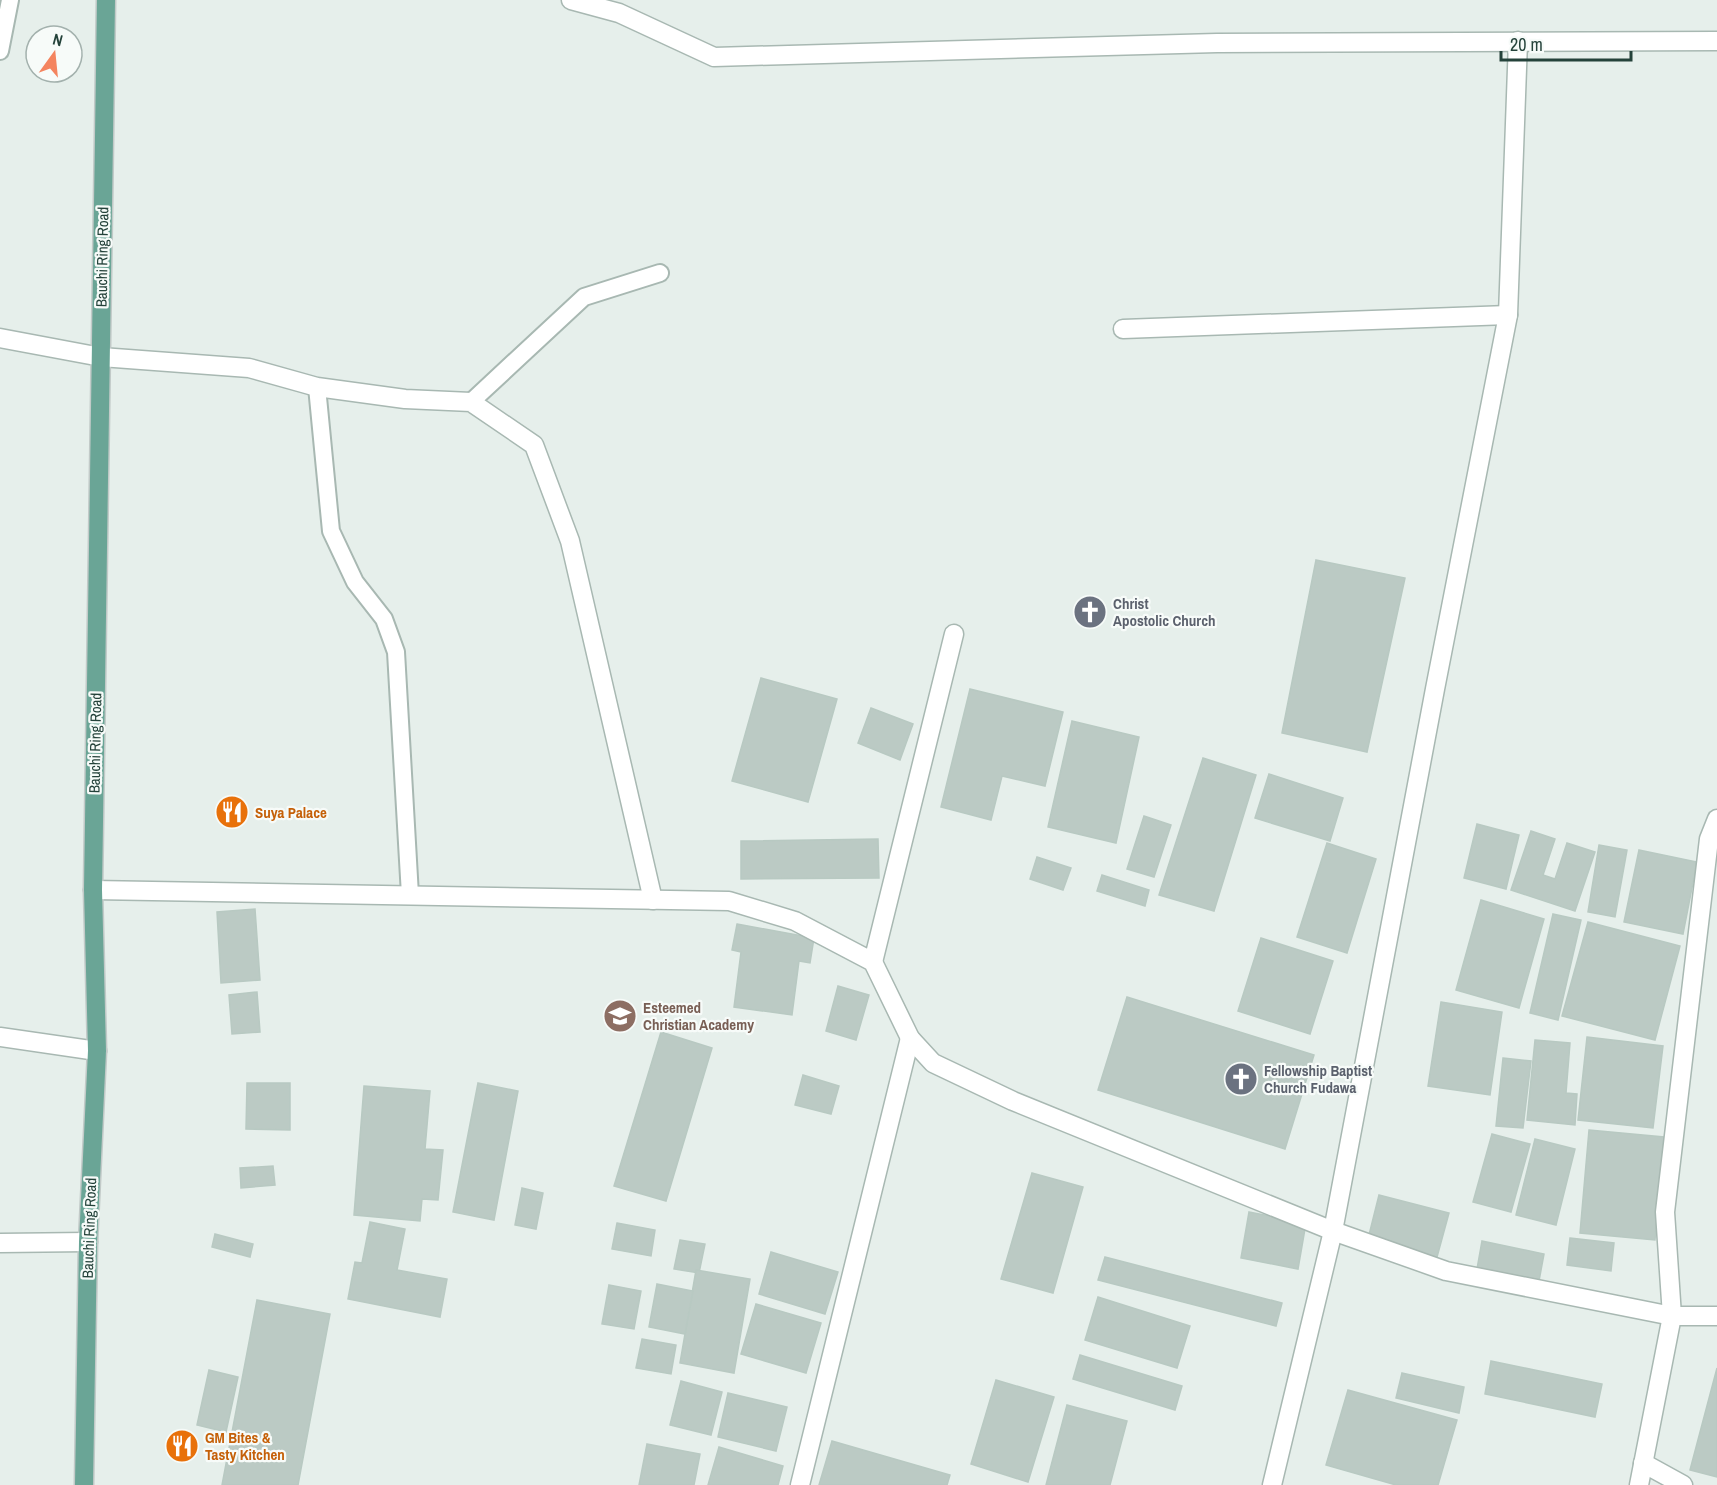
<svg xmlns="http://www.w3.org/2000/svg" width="1717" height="1485" font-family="'Archivo Narrow',sans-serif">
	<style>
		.building { fill: #bbcac4; stroke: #b8c9c2; stroke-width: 1.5 }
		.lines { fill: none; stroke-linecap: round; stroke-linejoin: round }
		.service-casing { stroke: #a8b8b2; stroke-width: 20 }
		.minor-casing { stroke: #a8b8b2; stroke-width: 21 }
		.primary-casing { stroke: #c2cac8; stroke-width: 21 }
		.service { stroke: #fff; stroke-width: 16 }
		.minor { stroke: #fff; stroke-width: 18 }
		.primary { stroke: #6aa596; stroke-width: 18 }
		.labels { text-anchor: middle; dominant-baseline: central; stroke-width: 4.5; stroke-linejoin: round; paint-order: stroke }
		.street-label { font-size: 15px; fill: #24423a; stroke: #f7fbf9 }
		.worship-label { font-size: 15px; font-weight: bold; fill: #5b616d; stroke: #f7fbf9; text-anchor: start }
		.food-label { font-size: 15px; font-weight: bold; fill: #c56008; stroke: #f7fbf9; text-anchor: start }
		.education-label { font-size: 15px; font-weight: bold; fill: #785e54; stroke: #f7fbf9; text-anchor: start }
	</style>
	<rect width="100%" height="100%" fill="#e6efeb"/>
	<g class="building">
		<polygon points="1316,560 1405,578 1367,752 1282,733"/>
		<polygon points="761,678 837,699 808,802 732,781"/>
		<polygon points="970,689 1063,712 1045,786 1002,776 991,820 941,807"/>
		<polygon points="871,708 913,724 900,760 858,743"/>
		<polygon points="1072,721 1139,737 1116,843 1048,827"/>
		<polygon points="1203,758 1256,775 1214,911 1159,895"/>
		<polygon points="1269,774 1343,798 1330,841 1255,818"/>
		<polygon points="1144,816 1171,825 1154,877 1127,869"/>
		<polygon points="1477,824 1519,835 1506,889 1464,878"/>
		<polygon points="1531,831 1555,839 1543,875 1555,879 1567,843 1595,852 1575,911 1511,890"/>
		<polygon points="878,839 879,878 741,879 741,841"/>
		<polygon points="1327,843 1376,859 1347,953 1297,937"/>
		<polygon points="1599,845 1627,850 1615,917 1588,912"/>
		<polygon points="1639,850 1697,862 1683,934 1624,922"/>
		<polygon points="1037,857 1071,868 1063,890 1030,879"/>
		<polygon points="1102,875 1149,890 1145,906 1097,891"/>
		<polygon points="1481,900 1544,919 1519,1008 1456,990"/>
		<polygon points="255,909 260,980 221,983 217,912"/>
		<polygon points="1553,914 1581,920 1558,1020 1530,1013"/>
		<polygon points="1588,922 1680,946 1655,1040 1562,1016"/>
		<polygon points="737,924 814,938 810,963 799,961 792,1015 734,1007 741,952 732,950"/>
		<polygon points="1261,938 1333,961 1310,1034 1238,1011"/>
		<polygon points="838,986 869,995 856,1040 826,1031"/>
		<polygon points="257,992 260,1032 232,1034 229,995"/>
		<polygon points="1127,997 1314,1055 1285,1149 1098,1090"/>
		<polygon points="1441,1002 1502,1012 1490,1095 1428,1086"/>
		<polygon points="661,1032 712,1048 666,1201 614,1186"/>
		<polygon points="1587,1037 1663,1046 1653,1128 1578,1120"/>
		<polygon points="1535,1040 1570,1043 1566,1093 1577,1094 1575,1125 1527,1120"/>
		<polygon points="1503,1058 1531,1061 1523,1128 1496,1126"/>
		<polygon points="803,1075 839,1086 831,1114 795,1105"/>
		<polygon points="247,1083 290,1083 290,1130 246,1129"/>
		<polygon points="478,1083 518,1091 494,1220 453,1212"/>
		<polygon points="364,1086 430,1091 425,1149 443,1150 438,1200 422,1199 420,1221 354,1215"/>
		<polygon points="1589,1130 1664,1137 1655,1240 1580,1233"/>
		<polygon points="1492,1134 1530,1144 1511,1212 1473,1202"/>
		<polygon points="1535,1139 1575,1149 1556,1225 1516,1215"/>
		<polygon points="273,1166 275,1185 241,1188 240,1168"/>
		<polygon points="1032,1173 1083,1187 1053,1293 1001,1279"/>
		<polygon points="522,1188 543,1193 536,1229 515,1225"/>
		<polygon points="1379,1195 1449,1213 1437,1257 1368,1239"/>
		<polygon points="1249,1212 1306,1223 1298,1269 1241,1258"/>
		<polygon points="370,1222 405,1229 397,1270 447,1279 440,1317 348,1299 355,1262 362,1263"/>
		<polygon points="617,1223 655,1230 651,1256 612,1249"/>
		<polygon points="215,1234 253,1244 250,1257 212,1247"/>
		<polygon points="1570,1238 1614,1243 1611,1271 1567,1265"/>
		<polygon points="680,1240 705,1244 699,1273 674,1269"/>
		<polygon points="1482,1241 1544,1254 1539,1281 1477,1269"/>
		<polygon points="771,1252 838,1272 825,1314 759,1294"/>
		<polygon points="1105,1257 1282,1303 1276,1326 1098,1280"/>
		<polygon points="696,1270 750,1279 734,1373 680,1363"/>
		<polygon points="657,1284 693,1291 685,1334 649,1327"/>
		<polygon points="609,1285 641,1291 634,1329 602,1324"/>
		<polygon points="1098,1297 1190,1326 1177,1368 1085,1340"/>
		<polygon points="257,1300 330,1314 298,1485 222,1485"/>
		<polygon points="756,1304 821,1323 806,1373 741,1354"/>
		<polygon points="642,1339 676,1345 671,1374 636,1368"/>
		<polygon points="1080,1355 1182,1386 1175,1410 1073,1379"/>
		<polygon points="1491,1361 1602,1384 1595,1417 1485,1394"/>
		<polygon points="1717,1368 1717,1477 1690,1470"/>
		<polygon points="209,1370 238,1377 226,1432 197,1425"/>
		<polygon points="1402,1373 1464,1387 1459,1413 1396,1398"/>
		<polygon points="996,1380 1054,1397 1028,1482 971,1464"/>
		<polygon points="681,1381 722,1392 711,1435 670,1425"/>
		<polygon points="1348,1390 1457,1420 1438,1485 1396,1485 1326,1465"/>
		<polygon points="728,1393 787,1407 776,1451 718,1437"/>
		<polygon points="1067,1405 1127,1421 1110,1485 1046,1485"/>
		<polygon points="832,1441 950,1475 947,1485 819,1485"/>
		<polygon points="647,1444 700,1454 694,1485 639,1485"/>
		<polygon points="719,1447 783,1466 778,1485 708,1485"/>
	</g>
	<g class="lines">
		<defs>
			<g id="service">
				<polyline points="0,51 10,0"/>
				<polyline points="317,387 331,531 355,582 384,619 396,652 410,895"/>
				<polyline points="471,402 584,297 660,273"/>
			</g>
			<g id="minor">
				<polyline points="571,0 619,13 714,57 1217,43 1717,41"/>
				<polyline points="1123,329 1508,315"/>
				<polyline points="0,338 101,357 249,368 317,387 405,399 471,402 534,445 570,541 653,900"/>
				<polyline points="93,890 729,901 795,921 873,962 910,1038 933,1063 1013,1101 1333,1231 1446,1271 1672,1316 1717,1316"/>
				<polyline points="873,962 954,634"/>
				<polyline points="0,1037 97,1051"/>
				<polyline points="0,1243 88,1242"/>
				<polyline points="1643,1463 1683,1485"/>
				<polyline points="800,1485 910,1038"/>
				<polyline points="1272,1485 1333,1231 1435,689 1508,315 1518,41"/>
				<polyline points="1639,1485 1672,1316 1665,1212 1709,839 1717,819"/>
			</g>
			<polyline id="primary" points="84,1485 88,1242 97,1051 93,890 106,0"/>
		</defs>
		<use href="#service" class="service-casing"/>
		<use href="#minor" class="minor-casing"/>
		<use href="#primary" class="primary-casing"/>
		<use href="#service" class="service"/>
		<use href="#minor" class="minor"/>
		<use href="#primary" class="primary"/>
	</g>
	<defs>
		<symbol id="church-disc" viewBox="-11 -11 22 22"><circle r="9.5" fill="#6b7280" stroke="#f7fbf9"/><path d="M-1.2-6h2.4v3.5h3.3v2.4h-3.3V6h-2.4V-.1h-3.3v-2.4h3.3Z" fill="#fff"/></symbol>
		<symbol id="restaurant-disc" viewBox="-11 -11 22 22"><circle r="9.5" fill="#e8710a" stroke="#f7fbf9"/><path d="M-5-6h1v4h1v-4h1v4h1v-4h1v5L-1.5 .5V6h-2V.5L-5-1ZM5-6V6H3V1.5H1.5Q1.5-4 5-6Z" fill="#fff"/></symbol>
		<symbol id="school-disc" viewBox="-11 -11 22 22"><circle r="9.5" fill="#8d6e63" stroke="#f7fbf9"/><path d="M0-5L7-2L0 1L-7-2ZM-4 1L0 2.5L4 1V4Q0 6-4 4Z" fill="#fff"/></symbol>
	</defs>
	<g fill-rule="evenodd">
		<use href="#church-disc" x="1071" y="593" width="38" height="38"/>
		<use href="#restaurant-disc" x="213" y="793" width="38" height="38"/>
		<use href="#school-disc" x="601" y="997" width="38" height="38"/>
		<use href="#church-disc" x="1222" y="1060" width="38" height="38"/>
		<use href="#restaurant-disc" x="163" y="1427" width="38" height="38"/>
	</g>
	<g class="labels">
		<g class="street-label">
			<text transform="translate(102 257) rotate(-89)">Bauchi Ring Road</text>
			<text transform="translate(95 743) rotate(-89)">Bauchi Ring Road</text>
			<text transform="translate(89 1228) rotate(-88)">Bauchi Ring Road</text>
		</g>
		<g class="worship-label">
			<text x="1113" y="603">Christ<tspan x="1113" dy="17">Apostolic Church</tspan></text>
			<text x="1264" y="1070">Fellowship Baptist<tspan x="1264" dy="17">Church Fudawa</tspan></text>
		</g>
		<g class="food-label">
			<text x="255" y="812">Suya Palace</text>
			<text x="205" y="1437">GM Bites &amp;<tspan x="205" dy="17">Tasty Kitchen</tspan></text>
		</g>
		<g class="education-label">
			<text x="643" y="1007">Esteemed<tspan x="643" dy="17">Christian Academy</tspan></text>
		</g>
	</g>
	<g transform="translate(54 54) rotate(15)"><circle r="28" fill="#f7fbf9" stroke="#a3b1ad" stroke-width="1.5"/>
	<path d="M0-4.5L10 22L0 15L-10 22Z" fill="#f4845f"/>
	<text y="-9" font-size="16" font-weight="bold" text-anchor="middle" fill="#24423a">N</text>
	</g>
	<path d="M1501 51v9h130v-9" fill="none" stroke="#24423a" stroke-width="3"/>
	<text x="1510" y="51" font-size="18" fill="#24423a" stroke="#f7fbf9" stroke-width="4.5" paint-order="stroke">20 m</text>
</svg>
